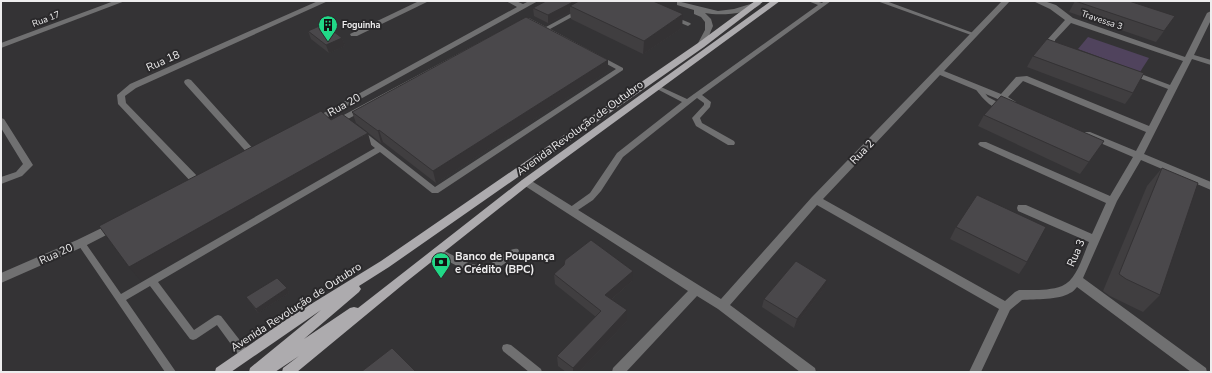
<svg xmlns="http://www.w3.org/2000/svg" width="1212" height="373" font-family="'Nunito Sans',sans-serif">
	<style>
		.green { fill: #50435d }
		.lines { fill: none; stroke-linecap: round; stroke-linejoin: round }
		.lane { fill: #707071; fill-rule: evenodd }
		.street { fill: #707071; fill-rule: evenodd }
		.primary { fill: #adabae; fill-rule: evenodd }
		.wall { fill: #403e40 }
		.shaded-wall { fill: #343234 }
		.building { fill: #4a484b; stroke: #343234 }
		.labels { text-anchor: middle; dominant-baseline: central; stroke-width: 4; stroke-linejoin: round; paint-order: stroke }
		.far-street-label { font-size: 9px; fill: #eeedee; stroke: #2a292b }
		.far-poi-label { font-size: 9px; font-weight: bold; fill: #eeedee; stroke: #2a292b; text-anchor: start }
		.street-label { font-size: 11px; fill: #eeedee; stroke: #2a292b }
		.poi-label { font-size: 11px; font-weight: bold; fill: #eeedee; stroke: #2a292b; text-anchor: start }
	</style>
	<rect width="100%" height="100%" fill="#343335"/>
	<polygon class="green" points="1088,37 1149,58 1140,72 1078,49"/>
	<g class="lines">
		<g class="lane">
			<path d="M594,1H601L550,29L623,68V70L438,193H432L380,152L158,282L194,330L215,316L218,315L221,316L249,352L250,355L249,358L245,359L241,358L217,325L196,339L193,340L190,339L150,286L126,300L176,372H165L77,243L78,241H84L121,294L375,148L340,121L339,119L340,117L525,18H529L546,27ZM527,21L616,69L435,187L348,119Z"/>
			<polygon points="808,1 816,1 822,3 824,1 831,1 702,95 711,102 710,107 700,118 702,123 734,141 735,143 734,145 728,145 696,126 692,118 704,105 704,103 697,98 623,157 601,191 593,200 575,212 569,212 568,210 569,208 590,193 617,153 682,102 657,89 656,88 657,87 661,87 687,99 818,5"/>
			<polygon points="877,1 886,1 976,34 975,35 971,35"/>
			<polygon points="673,16 690,23 691,24 688,26 671,19 670,18"/>
			<path d="M978,86L980,87L988,97L1005,106L1007,108L1005,110C993,111 981,97 975,88Z"/>
			<path d="M437,248C453,253 468,268 486,265C497,263 509,246 518,249L519,251L518,253C512,258 505,264 498,268C476,280 453,264 434,253L433,251L434,249Z"/>
			<polygon points="507,344 511,345 541,369 542,372 529,372 503,351 502,348 503,345"/>
		</g>
		<g class="street">
			<polygon points="114,1 125,1 1,48 1,43"/>
			<polygon points="318,1 328,1 136,88 125,96 126,103 202,181 203,183 202,185 194,185 118,104 117,95 130,84"/>
			<polygon points="419,1 429,1 357,36 351,36 350,34"/>
			<polygon points="506,1 516,1 523,4 529,1 538,1 317,123 314,124 309,121 517,7"/>
			<path d="M677,1L718,11L734,9L757,2L761,4C749,14 720,16 705,13L711,19L713,26L705,45L701,47L697,45L705,30V22L701,17L694,14V10L677,5Z"/>
			<path d="M1002,1H1010L944,71L1001,94L1016,77L1027,76L1149,126L1168,89L1126,73L1127,71H1133L1170,85L1183,61L1071,23L1055,40V42L1063,48L1062,50H1056L1048,45L1047,40L1065,20L1050,9L1033,1H1044L1056,5L1073,18L1185,57L1207,13L1211,11V20L1194,55L1211,60V65L1192,59L1144,154L1211,182V190L1141,160L1117,201L1083,278L1206,368L1207,372H1191L1077,287C1075,289 1073,292 1070,293C1059,300 1035,299 1022,300L1010,310L981,372H969L999,309L817,205L730,305L815,368L816,372H800L718,309L697,296L626,372H612L613,368L688,291L522,184L521,182L522,180H530L721,299L812,197ZM940,75L1012,105L1016,102L1008,97L1023,81L1146,132L1136,151L1090,132H1084L1082,134L1084,136L1133,157L1110,196L986,142H980L978,144L980,146L1106,203L1092,234L1026,205H1018L1017,208L1018,211L1089,242C1083,255 1077,280 1062,286C1049,291 1032,290 1019,290L1015,292L1005,301L823,199Z"/>
			<polygon points="188,79 191,80 256,152 258,154 256,156 250,156 185,84 184,82 185,80"/>
			<polygon points="1,118 4,119 33,165 22,176 1,184 1,177 16,172 23,164 1,128"/>
			<polygon points="114,222 118,223 119,226 118,229 85,246 1,283 1,273 77,240"/>
		</g>
		<polygon class="primary" points="755,1 764,1 704,47 389,267 359,286 361,289 359,292 304,339 350,308 354,307 358,308 522,180 771,1 780,1 530,184 406,282 297,372 282,372 283,368 299,356 275,372 249,372 250,368 321,310 231,372 215,372 216,368 290,317 381,261 698,43"/>
	</g>
	<g class="wall">
		<polygon points="546,1 682,28 643,54 571,19 570,12 548,23 534,16 533,8"/>
		<polygon points="1075,1 1175,16 1156,42 1069,12"/>
		<polygon points="308,31 342,38 345,46 329,53 311,39"/>
		<polygon points="1033,56 1133,93 1125,104 1027,67"/>
		<polygon points="608,60 608,71 436,183 383,142 381,143 356,123 352,112"/>
		<polygon points="984,115 1104,141 1080,174 978,126"/>
		<polygon points="1162,168 1160,295 1143,312 1110,296 1103,291 1147,186"/>
		<polygon points="956,227 1027,262 1019,274 950,239"/>
		<polygon points="564,265 632,281 611,300 627,310 627,321 579,372 566,372 558,366 557,356 596,317 555,284 554,274"/>
		<polygon points="287,288 289,293 258,313 246,297"/>
		<polygon points="824,288 794,328 762,307 764,299"/>
	</g>
	<g class="shaded-wall">
		<polygon points="575,1 588,1 570,6 570,12 548,23 548,15"/>
		<polygon points="683,14 682,28 643,54 644,41"/>
		<polygon points="342,38 345,46 329,53 326,45"/>
		<polygon points="608,60 608,71 436,183 433,171"/>
		<polygon points="379,130 383,142 381,143 378,131"/>
		<polygon points="368,133 372,148 141,281 129,267"/>
		<polygon points="633,271 632,281 605,305 605,295"/>
		<polygon points="827,280 824,288 794,328 797,319"/>
		<polygon points="287,288 289,293 258,313 256,309"/>
		<polygon points="627,310 627,321 579,372 573,372 573,368"/>
	</g>
	<g class="building">
		<polygon points="546,1 575,1 548,15 533,8"/>
		<polygon points="579,1 653,1 683,14 644,41 570,6"/>
		<polygon points="1075,1 1129,1 1175,16 1164,31"/>
		<polygon points="526,17 608,60 433,171 379,130 378,131 352,112"/>
		<polygon points="324,24 342,38 326,45 308,31"/>
		<polygon points="1047,39 1144,73 1133,93 1033,56"/>
		<polygon points="1001,96 1104,141 1089,162 984,115"/>
		<polygon points="321,111 331,120 342,114 368,133 129,267 99,226"/>
		<polygon points="1162,168 1198,183 1160,295 1126,279 1119,274"/>
		<polygon points="977,195 1046,227 1027,262 956,227"/>
		<polygon points="591,240 633,271 605,295 627,310 573,368 557,356 601,311 554,274 564,265 565,260"/>
		<polygon points="796,261 827,280 797,319 764,299"/>
		<polygon points="277,278 287,288 256,309 246,297"/>
		<polygon points="392,348 416,372 361,372"/>
	</g>
	<defs>
		<symbol id="building-pin" viewBox="-11 -11 22 30"><path d="M0 17L-7.5 6A9.5 9.5 0 1 1 7.5 6Z" fill="#21d887" stroke="#2a292b"/><path d="M-4-6H4V6H1V3H-1V6H-4ZM-2.5-4.3h1.7v1.8h-1.7ZM.8-4.3h1.7v1.8H.8ZM-2.5-1h1.7V.8h-1.7ZM.8-1h1.7V.8H.8Z" fill="#111"/></symbol>
		<symbol id="bank-pin" viewBox="-11 -11 22 30"><path d="M0 17L-7.5 6A9.5 9.5 0 1 1 7.5 6Z" fill="#21d887" stroke="#2a292b"/><path d="M-6-4H6V4H-6ZM0-2.3a2.3 2.3 0 1 0 0 4.6a2.3 2.3 0 1 0 0-4.6Z" fill="#111"/></symbol>
	</defs>
	<g fill-rule="evenodd">
		<use href="#building-pin" x="317" y="14" width="22" height="30"/>
		<use href="#bank-pin" x="430" y="251" width="22" height="30"/>
	</g>
	<g class="labels">
		<g class="far-street-label">
			<text transform="translate(46 19) rotate(-21)">Rua 17</text>
			<text transform="translate(1102 20) rotate(19)">Travessa 3</text>
		</g>
		<g class="far-poi-label">
			<text x="342" y="25">Foguinha</text>
		</g>
		<g class="street-label">
			<text transform="translate(163 61) rotate(-24)">Rua 18</text>
			<text transform="translate(344 105) rotate(-29)">Rua 20</text>
			<text transform="translate(580 128) rotate(-36)">Avenida Revolução de Outubro</text>
			<text transform="translate(862 152) rotate(-46)">Rua 2</text>
			<text transform="translate(1076 253) rotate(-67)">Rua 3</text>
			<text transform="translate(56 254) rotate(-24)">Rua 20</text>
			<text transform="translate(296 307) rotate(-33)">Avenida Revolução de Outubro</text>
		</g>
		<g class="poi-label">
			<text x="455" y="256">Banco de Poupança<tspan x="455" dy="13">e Crédito (BPC)</tspan></text>
		</g>
	</g>
	<rect width="1212" height="373" fill="none" stroke="#eeedee" stroke-width="4"/>
</svg>
